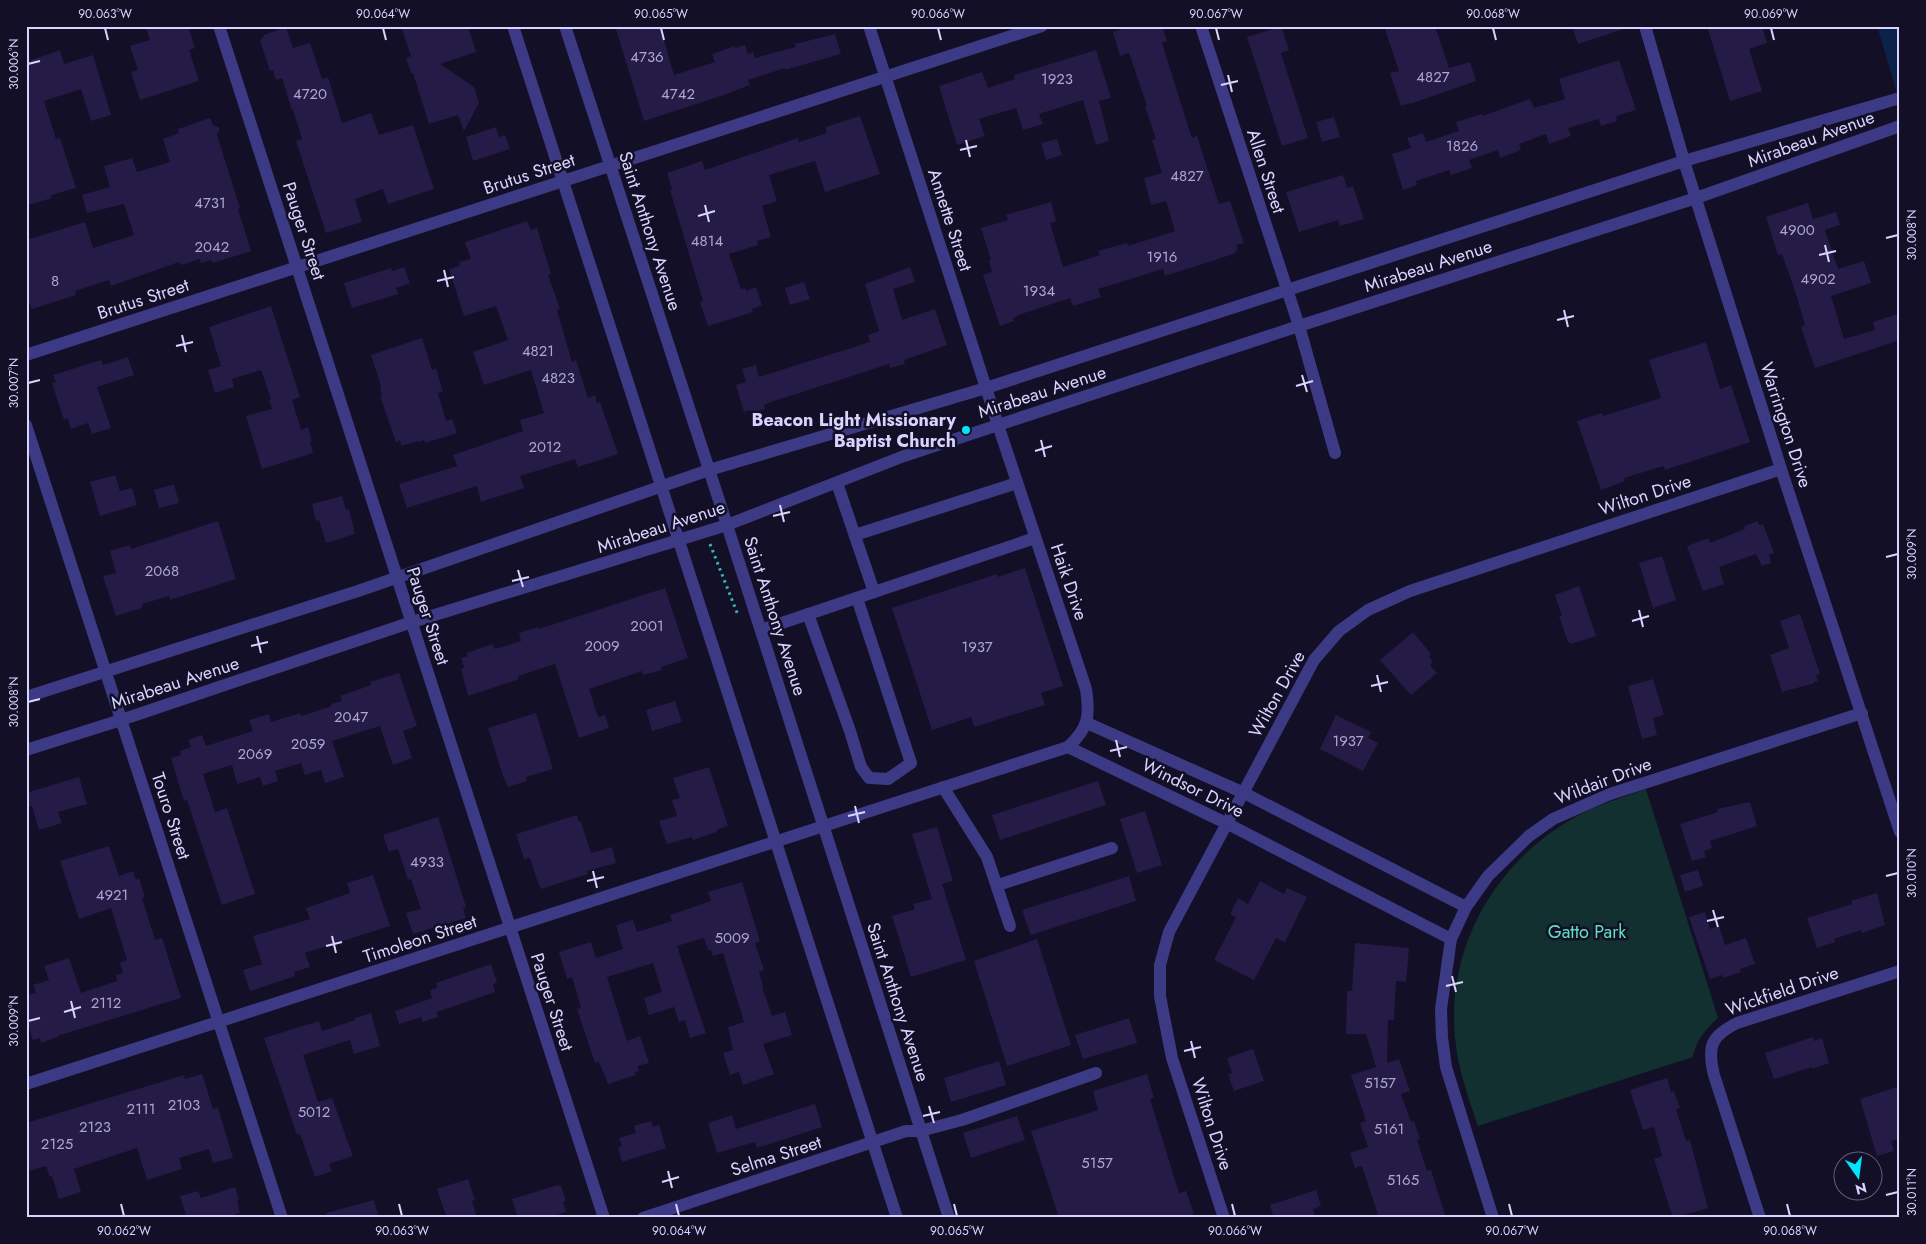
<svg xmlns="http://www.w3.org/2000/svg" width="1926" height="1244" font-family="Jost,sans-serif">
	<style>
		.green { fill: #12302f }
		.water { fill: #0c2248 }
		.building { fill: #241b47 }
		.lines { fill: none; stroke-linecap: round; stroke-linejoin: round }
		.path { stroke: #2fb8b0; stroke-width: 3; stroke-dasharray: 2.5 4; stroke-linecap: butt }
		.minor { stroke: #3d3a85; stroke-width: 12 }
		.ticks { fill: none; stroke: #d9d4ff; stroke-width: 2 }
		.poi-dot { fill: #00e5ff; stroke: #130f26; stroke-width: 2 }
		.labels { text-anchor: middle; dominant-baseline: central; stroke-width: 5; stroke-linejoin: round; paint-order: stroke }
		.number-label { font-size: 15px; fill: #aca6d1 }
		.street-label { font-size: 18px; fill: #d9d4ff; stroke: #130f26 }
		.poi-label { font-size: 18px; font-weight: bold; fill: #d9d4ff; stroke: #130f26; text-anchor: end }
		.park-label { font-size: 18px; fill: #5fe0c0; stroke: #130f26 }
		.neatline { fill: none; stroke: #d9d4ff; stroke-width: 2 }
		.ticks-label { font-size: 12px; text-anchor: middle; fill: #d9d4ff }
	</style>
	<rect width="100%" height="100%" fill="#130f26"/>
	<path class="green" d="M1646,789L1718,1018C1705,1030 1696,1040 1693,1057L1478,1126C1468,1097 1458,1069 1455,1038C1446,948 1495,863 1572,819C1594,806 1621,798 1646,789Z"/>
	<polygon class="water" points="1877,26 1900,26 1900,103"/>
	<g class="building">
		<polygon points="145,26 188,26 195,48 189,50 199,81 140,100 131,72 138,70 130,46 150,40"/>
		<polygon points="401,26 468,26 476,52 440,64 474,87 479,103 464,131 458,115 429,124 413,73 411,73 406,58 411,56"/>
		<polygon points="615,26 660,26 674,75 715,62 712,54 735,46 735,48 745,45 748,54 753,52 755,58 796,47 795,44 835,34 841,54 785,70 785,68 748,80 750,85 721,96 644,121"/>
		<polygon points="1131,26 1162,26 1167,41 1162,43 1189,129 1192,138 1197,136 1219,204 1230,201 1244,243 1236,245 1238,250 1235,251 1236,253 1215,260 1165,276 1163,269 1098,289 1101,297 1073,306 1070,298 1021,314 1013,318 1014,321 1000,326 983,275 992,272 989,261 991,260 981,228 1008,220 1006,215 1051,202 1056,221 1050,223 1063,267 1100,255 1098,251 1127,243 1128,246 1175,231 1166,201 1151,205 1144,178 1162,173 1152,140 1156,139 1145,106 1147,106 1129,53 1120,56 1113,32"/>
		<polygon points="1384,26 1435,26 1449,68 1470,62 1476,81 1410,104 1410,103 1401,106 1390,73 1399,71"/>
		<polygon points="1572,26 1623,26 1624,29 1578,44"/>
		<polygon points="1707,26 1762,26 1767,43 1749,49 1762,91 1730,101"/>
		<polygon points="286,27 293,48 310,43 322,79 328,77 342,123 371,113 379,135 413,125 434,189 388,204 383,189 355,199 362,222 326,233 296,141 302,139 293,110 292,111 282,78 276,80 273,70 270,71 260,41 264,35"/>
		<polygon points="1279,27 1280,29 1282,28 1289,50 1281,53 1308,138 1282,146 1247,37"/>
		<polygon points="60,50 64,64 93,55 111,115 91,121 81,89 44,101 56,139 60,138 76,188 51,195 52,198 26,206 26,62"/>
		<polygon points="1096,50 1111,98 1099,101 1109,141 1096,145 1083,100 1039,114 1043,124 1023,130 1016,108 979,119 985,136 957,145 939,86 982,72 988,88 1015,79 1014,75"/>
		<polygon points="1619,60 1636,110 1616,116 1617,121 1601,126 1599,119 1568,128 1571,136 1549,144 1546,134 1519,144 1521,150 1500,158 1498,150 1469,160 1472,168 1451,175 1449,170 1416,181 1417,185 1403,190 1392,154 1411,148 1407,138 1423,133 1426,142 1459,131 1456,122 1482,114 1482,116 1530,99 1534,108 1565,99 1559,79"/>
		<polygon points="860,116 880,174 825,192 815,161 769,175 777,201 762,206 771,237 757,241 758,245 729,254 741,289 745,288 746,291 756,287 762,305 752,309 753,312 708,326 700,302 703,301 670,190 672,189 667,173 702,161 705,170 798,138 799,142 827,133 825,127"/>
		<polygon points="1334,117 1340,137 1322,142 1316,122"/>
		<polygon points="210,118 213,125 220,128 217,135 240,208 238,209 251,251 213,263 211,260 201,263 200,259 181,265 179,262 111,286 109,280 75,291 76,295 32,309 30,304 26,305 26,240 85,222 93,248 134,235 124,204 87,213 82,195 110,187 104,166 132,158 137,172 170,162 163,139 179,133 178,129"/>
		<polygon points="496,127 499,137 505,135 510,149 473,161 466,137"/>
		<polygon points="1057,139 1062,155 1046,160 1041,143"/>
		<polygon points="1343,175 1347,188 1353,186 1364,219 1340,226 1338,220 1299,232 1286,192"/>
		<polygon points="1808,203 1813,219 1836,212 1840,225 1825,230 1838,269 1864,261 1871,283 1831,296 1844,339 1875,330 1873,322 1900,313 1900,340 1815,368 1801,327 1805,325 1796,294 1782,254 1778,255 1766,217"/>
		<polygon points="527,221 531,230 537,228 551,274 548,275 560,309 557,310 572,362 576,360 588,398 595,395 597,403 600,402 618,454 578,467 575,459 520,476 524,488 481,502 477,486 407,508 399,484 457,466 453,455 523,431 520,420 544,413 531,370 484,385 473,352 508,340 496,306 464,316 449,269 460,266 459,262 471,259 465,242"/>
		<polygon points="404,267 410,283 396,288 398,294 352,308 344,283 391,268 392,271"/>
		<polygon points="910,267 915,282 893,289 902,320 935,309 947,345 904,360 905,364 890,368 889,364 768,403 764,405 765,409 751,413 750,410 744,412 736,385 746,382 742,369 756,365 759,377 870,342 868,335 879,331 865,284"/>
		<polygon points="804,282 810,299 790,305 785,288"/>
		<polygon points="271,306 300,397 292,400 301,430 308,427 312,441 310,441 313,453 262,469 246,416 272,409 269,400 271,399 261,370 232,379 234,387 215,393 208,370 221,366 209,327"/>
		<polygon points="422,338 432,370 436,368 443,392 438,393 446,421 452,419 457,433 425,443 424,440 418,442 418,441 401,446 400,440 396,442 380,396 382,395 380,387 381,386 371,355"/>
		<polygon points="1706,342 1720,389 1731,385 1750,442 1665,470 1664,466 1624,478 1625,481 1601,490 1577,421 1602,413 1603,416 1661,398 1649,360"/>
		<polygon points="128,357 134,375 97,387 111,428 92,434 88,423 71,429 68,418 64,420 52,383 56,382 53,375 101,360 103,365"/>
		<polygon points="115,475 120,491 132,488 137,505 100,516 90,482"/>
		<polygon points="174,484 179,503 159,508 154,490"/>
		<polygon points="342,496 346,510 349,509 355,534 326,543 319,520 316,521 312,504"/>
		<polygon points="218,521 236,579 170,600 169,596 142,604 142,608 116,616 103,576 116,573 110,551 130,545 131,549"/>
		<polygon points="1758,521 1759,525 1763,524 1774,553 1769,555 1771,563 1762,566 1756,554 1719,567 1724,584 1703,591 1687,546 1709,538 1710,543 1745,529 1744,526"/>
		<polygon points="1662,556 1676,600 1653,608 1639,563"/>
		<polygon points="1025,568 1063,686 1041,693 1045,705 974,727 971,717 932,730 892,608 997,574 998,577"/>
		<polygon points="1579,586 1596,636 1571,644 1570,642 1568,642 1559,616 1562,616 1555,595"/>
		<polygon points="665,588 688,658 661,667 662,670 643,675 642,671 589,689 598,717 605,715 609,728 579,738 555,664 518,676 519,679 468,696 461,669 464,668 461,658 468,656 466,653 493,644 495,649 521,641 519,633 538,627 539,629"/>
		<polygon points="1800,614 1820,674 1816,675 1818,681 1814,682 1815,683 1782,692 1770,655 1789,648 1780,621"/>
		<polygon points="1413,632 1431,654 1429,657 1433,662 1430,665 1437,673 1411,695 1380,660"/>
		<polygon points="399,673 417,726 403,731 412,758 393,765 380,726 332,741 344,777 325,783 321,770 305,775 301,763 275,771 278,781 263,786 260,777 237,784 232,765 203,774 215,812 227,808 255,894 222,905 187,800 184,801 171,758 181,755 180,751 191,747 188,740 202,735 206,746 253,731 249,720 269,714 271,722 300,713 301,716 332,706 331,704 342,701 340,696 371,685 370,682"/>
		<polygon points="1653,679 1664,715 1653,718 1657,735 1642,739 1628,686"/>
		<polygon points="675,701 682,722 652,731 646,710"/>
		<polygon points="536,713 553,769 526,777 527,781 508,787 505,779 504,779 488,728"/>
		<polygon points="1336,715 1371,732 1368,738 1378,743 1363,771 1320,749"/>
		<polygon points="709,767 728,826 716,830 717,832 693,840 692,837 667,844 659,821 677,816 672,800 680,798 673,778"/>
		<polygon points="79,777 87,804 58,812 62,823 39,830 32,806 26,807 26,793"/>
		<polygon points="1098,781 1106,805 1000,840 992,815"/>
		<polygon points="1750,802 1757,826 1710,841 1712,848 1704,851 1706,857 1692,861 1680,824 1718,812 1717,809"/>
		<polygon points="1145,811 1162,865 1137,873 1120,819"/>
		<polygon points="577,815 579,822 581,822 591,853 612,847 616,863 587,871 588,874 541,889 540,885 539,886 530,858 524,859 516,834"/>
		<polygon points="438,817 466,907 463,908 466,918 413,934 406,913 421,909 411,879 408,880 398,849 389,852 383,835"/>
		<polygon points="937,827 953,881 942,884 966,960 911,977 892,916 915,909 913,904 932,899 912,834"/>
		<polygon points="109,846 119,876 133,871 136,880 139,878 145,897 142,898 155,940 162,938 181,998 57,1036 58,1037 41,1043 40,1038 33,1040 26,1020 26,995 36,993 33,985 49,980 44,966 69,958 81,993 117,981 116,975 123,973 120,963 127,960 111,908 79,919 60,861"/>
		<polygon points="1698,870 1703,886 1685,892 1680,875"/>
		<polygon points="373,875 390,926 305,953 310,967 294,972 295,976 250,991 243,970 262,964 253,936 310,919 306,908 350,893 347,883"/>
		<polygon points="1129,876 1136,901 1031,935 1022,910"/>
		<polygon points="1260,881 1284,894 1287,888 1307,897 1285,942 1276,938 1254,980 1214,960 1236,917 1230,914 1238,898 1248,904"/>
		<polygon points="742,882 760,941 755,943 764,970 759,972 763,986 762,987 772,1016 785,1012 792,1035 763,1044 774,1074 743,1085 739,1072 730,1075 723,1053 733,1050 728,1027 744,1022 723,953 713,956 711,950 708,950 704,938 677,946 706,1033 690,1038 685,1020 679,1022 674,1007 649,1015 644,998 662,992 653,963 607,977 627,1041 640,1036 649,1063 637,1066 639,1071 635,1072 636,1075 608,1084 599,1062 595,1063 577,1009 581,1008 572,977 567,979 559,952 591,942 596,958 623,949 616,925 633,920 637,932 672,921 670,915 711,901 708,892"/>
		<polygon points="1877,893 1885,925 1862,933 1861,930 1834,939 1835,942 1817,948 1807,918 1852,904 1851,901"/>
		<polygon points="1705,912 1710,929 1719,926 1725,945 1746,938 1755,964 1740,969 1741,972 1723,978 1722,975 1710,979 1689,917"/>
		<polygon points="1037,939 1071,1045 1007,1066 974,961"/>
		<polygon points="1355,943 1409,948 1406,982 1396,981 1394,1020 1388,1020 1387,1063 1399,1059 1410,1091 1401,1094 1411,1122 1414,1121 1420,1139 1417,1140 1427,1171 1431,1170 1446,1218 1379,1218 1362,1166 1355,1168 1350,1153 1368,1147 1360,1123 1366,1121 1351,1075 1376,1067 1366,1034 1346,1034 1347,991 1352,991"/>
		<polygon points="491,964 497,983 493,984 495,992 437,1012 438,1017 423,1022 421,1017 399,1024 395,1011 432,998 430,990 437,988 436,983"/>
		<polygon points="371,1013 380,1046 354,1054 350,1040 303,1055 318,1102 332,1098 353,1156 329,1164 332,1171 315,1177 300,1134 297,1135 264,1038 319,1021 322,1031 355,1020 355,1018"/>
		<polygon points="1129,1018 1137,1043 1083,1059 1075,1035"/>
		<polygon points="1813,1037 1814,1041 1822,1038 1829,1063 1812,1069 1812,1067 1774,1079 1765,1053"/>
		<polygon points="1253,1049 1264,1081 1234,1091 1228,1074 1232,1073 1227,1058"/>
		<polygon points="999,1061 1006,1085 951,1102 944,1078"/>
		<polygon points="202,1074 213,1109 218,1108 233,1158 213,1163 209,1149 179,1158 182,1169 147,1180 137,1148 74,1169 81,1192 59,1199 52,1176 50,1177 46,1166 26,1172 26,1123 184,1075 185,1079"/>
		<polygon points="1147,1074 1154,1098 1150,1099 1179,1193 1186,1191 1194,1214 1184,1218 1059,1218 1031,1131 1098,1110 1093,1091"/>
		<polygon points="1667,1078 1671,1092 1674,1091 1680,1108 1676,1109 1686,1141 1690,1140 1708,1208 1673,1218 1654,1159 1662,1156 1654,1127 1643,1130 1630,1090"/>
		<polygon points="1900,1086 1900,1139 1891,1141 1894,1151 1877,1156 1860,1099"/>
		<polygon points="815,1104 822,1127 757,1148 755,1142 717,1153 708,1123 732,1115 736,1129"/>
		<polygon points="1017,1116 1025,1140 971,1158 963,1133"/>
		<polygon points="651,1121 653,1127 659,1125 666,1148 622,1162 618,1148 622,1146 619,1138 636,1133 634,1126"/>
		<polygon points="468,1179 475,1200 472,1201 477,1218 447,1218 437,1189"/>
		<polygon points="558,1185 558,1186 561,1186 566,1201 563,1202 566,1212 548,1218 518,1218 512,1199"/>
		<polygon points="235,1187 239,1200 237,1201 240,1213 224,1218 187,1218 180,1196 198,1191 201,1198"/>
		<polygon points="1316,1190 1321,1206 1313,1209 1316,1218 1274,1218 1270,1205"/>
		<polygon points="374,1200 379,1218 327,1218 326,1213"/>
	</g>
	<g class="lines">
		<polyline class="path" points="710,544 738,615"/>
		<g class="minor">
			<polyline points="219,26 604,1218"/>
			<polyline points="513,26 897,1218"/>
			<polyline points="565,26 727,525 949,1218"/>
			<path d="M869,26L998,425L1086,689C1090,715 1089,728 1068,747"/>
			<polyline points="1201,26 1299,326 1335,453"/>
			<polyline points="1645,26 1684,161 1781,469 1900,832"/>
			<polyline points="26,355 1042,26"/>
			<polyline points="26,425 282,1218"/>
			<polyline points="837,483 874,592"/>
			<polyline points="855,535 1017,483"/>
			<polyline points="808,614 850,731 861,767 869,778 888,779 911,763 857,598"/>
			<polyline points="761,630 1035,538"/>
			<polyline points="26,697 358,591 709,470 986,388 1684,161 1900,98"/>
			<polyline points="1087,723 1244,793 1466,907"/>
			<polyline points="26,750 121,720 412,622 727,525 904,456 1299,326 1696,198 1900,126"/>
			<polyline points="943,787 987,857 1010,926"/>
			<polyline points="998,885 1112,848"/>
			<polyline points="26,1084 1068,747 1228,824 1451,939"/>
			<polyline points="643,1218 906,1131 920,1131 962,1120 1096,1073"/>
			<polyline points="1224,1218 1172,1058 1165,1022 1160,996 1160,965 1169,932 1314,660 1339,631 1368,610 1410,591 1781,469"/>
			<polyline points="1493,1218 1446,1067 1442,1037 1441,1009 1451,939 1466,907 1488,876 1529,836 1553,819 1610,794 1862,713"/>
			<path d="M1760,1218L1714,1075C1707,1046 1711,1036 1737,1023L1900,971"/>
		</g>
	</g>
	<path class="ticks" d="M105,28L108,40M383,28L386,40M661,28L664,40M938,28L941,40M1216,28L1219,40M1493,28L1496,40M1771,28L1774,40M28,64L40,61M1228,75L1232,92M1221,85L1238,81M966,140L970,157M960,150L977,146M705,205L709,222M698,216L715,211M1886,238L1898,235M1825,245L1829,262M1819,255L1836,251M444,270L448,287M437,281L454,277M1564,310L1568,327M1557,320L1574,316M182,335L186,352M176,346L193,342M1302,375L1307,392M28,383L40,380M1296,386L1313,381M1041,440L1045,457M1035,451L1052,446M780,505L784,522M773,516L790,512M1886,557L1898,554M518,570L523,587M512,581L529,577M1639,610L1643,627M1632,621L1649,616M257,636L261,653M251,646L268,642M1377,675L1381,692M1371,686L1388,682M28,702L40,699M1116,740L1120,757M1110,751L1127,747M855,806L859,823M848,816L865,812M593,871L597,888M1886,876L1898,873M587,881L604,877M1713,910L1718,927M1707,921L1724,917M332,936L336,953M326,946L342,942M1452,976L1456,992M1446,986L1463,982M71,1001L75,1018M64,1012L81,1007M28,1021L40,1018M1191,1041L1195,1058M1184,1051L1201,1047M929,1106L934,1123M923,1116L940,1112M668,1171L672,1188M662,1182L679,1177M1886,1195L1898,1192M121,1204L124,1216M399,1204L402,1216M676,1204L679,1216M954,1204L957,1216M1232,1204L1235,1216M1509,1204L1512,1216M1787,1204L1790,1216"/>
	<circle class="poi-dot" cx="966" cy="430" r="5"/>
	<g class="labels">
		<g class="number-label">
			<text x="647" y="57">4736</text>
			<text x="1433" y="77">4827</text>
			<text x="1057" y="79">1923</text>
			<text x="310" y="94">4720</text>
			<text x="678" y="94">4742</text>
			<text x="1462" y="146">1826</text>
			<text x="1187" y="176">4827</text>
			<text x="210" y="203">4731</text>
			<text x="1797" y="230">4900</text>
			<text x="707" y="241">4814</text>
			<text x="212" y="247">2042</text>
			<text x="1162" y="257">1916</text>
			<text x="1818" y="279">4902</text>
			<text x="55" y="281">8</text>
			<text x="1039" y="291">1934</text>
			<text x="538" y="351">4821</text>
			<text x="558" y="378">4823</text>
			<text x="545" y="447">2012</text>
			<text x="162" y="571">2068</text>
			<text x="647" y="626">2001</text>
			<text x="602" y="646">2009</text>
			<text x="977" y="647">1937</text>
			<text x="351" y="717">2047</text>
			<text x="1348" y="741">1937</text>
			<text x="308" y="744">2059</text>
			<text x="255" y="754">2069</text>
			<text x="427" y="862">4933</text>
			<text x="112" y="895">4921</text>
			<text x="732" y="938">5009</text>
			<text x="106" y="1003">2112</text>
			<text x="1380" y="1083">5157</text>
			<text x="184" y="1105">2103</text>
			<text x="141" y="1109">2111</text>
			<text x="314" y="1112">5012</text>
			<text x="95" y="1127">2123</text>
			<text x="1389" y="1129">5161</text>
			<text x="57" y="1144">2125</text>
			<text x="1097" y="1163">5157</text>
			<text x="1403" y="1180">5165</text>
		</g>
		<g class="street-label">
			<text transform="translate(1811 139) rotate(-20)">Mirabeau Avenue</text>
			<text transform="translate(1266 171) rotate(72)">Allen Street</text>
			<text transform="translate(529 174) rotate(-18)">Brutus Street</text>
			<text transform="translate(950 220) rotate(72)">Annette Street</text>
			<text transform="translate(304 231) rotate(72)">Pauger Street</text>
			<text transform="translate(650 231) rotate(72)">Saint Anthony Avenue</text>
			<text transform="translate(1428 266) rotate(-18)">Mirabeau Avenue</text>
			<text transform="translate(143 299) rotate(-18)">Brutus Street</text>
			<text transform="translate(1042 392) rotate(-18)">Mirabeau Avenue</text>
			<text transform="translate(1786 425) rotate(72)">Warrington Drive</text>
			<text transform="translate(1645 495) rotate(-18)">Wilton Drive</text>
			<text transform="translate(661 527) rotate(-18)">Mirabeau Avenue</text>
			<text transform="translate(1069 582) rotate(71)">Haik Drive</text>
			<text transform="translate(428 616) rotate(72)">Pauger Street</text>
			<text transform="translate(775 616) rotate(72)">Saint Anthony Avenue</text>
			<text transform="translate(175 683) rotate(-18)">Mirabeau Avenue</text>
			<text transform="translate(1277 694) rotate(-61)">Wilton Drive</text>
			<text transform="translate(1603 781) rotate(-21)">Wildair Drive</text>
			<text transform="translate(1193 788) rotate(26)">Windsor Drive</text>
			<text transform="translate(171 816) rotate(72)">Touro Street</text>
			<text transform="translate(420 939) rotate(-18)">Timoleon Street</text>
			<text transform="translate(1782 991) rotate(-19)">Wickfield Drive</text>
			<text transform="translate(552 1002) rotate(72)">Pauger Street</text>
			<text transform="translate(898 1002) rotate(72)">Saint Anthony Avenue</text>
			<text transform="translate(1212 1124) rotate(72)">Wilton Drive</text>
			<text transform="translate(776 1156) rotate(-18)">Selma Street</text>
		</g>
		<g class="poi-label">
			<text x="956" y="420">Beacon Light Missionary<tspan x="956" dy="21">Baptist Church</tspan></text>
		</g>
		<g class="park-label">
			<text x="1587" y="932">Gatto Park</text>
		</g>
	</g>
	<rect width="1926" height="1244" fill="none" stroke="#130f26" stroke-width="55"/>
	<g transform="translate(1858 1176) rotate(166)"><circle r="24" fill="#130f26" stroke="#625e7d"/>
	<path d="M0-4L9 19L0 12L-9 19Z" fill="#00e5ff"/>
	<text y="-8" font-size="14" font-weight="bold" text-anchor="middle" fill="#d9d4ff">N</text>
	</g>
	<rect x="28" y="28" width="1870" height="1188" class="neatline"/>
	<g class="ticks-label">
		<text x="105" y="18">90.063°W</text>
		<text x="383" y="18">90.064°W</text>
		<text x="661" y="18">90.065°W</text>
		<text x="938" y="18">90.066°W</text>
		<text x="1216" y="18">90.067°W</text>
		<text x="1493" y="18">90.068°W</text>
		<text x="1771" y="18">90.069°W</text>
		<text transform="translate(14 64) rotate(-90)" y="4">30.006°N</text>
		<text transform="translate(1912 235) rotate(-90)" y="4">30.008°N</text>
		<text transform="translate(14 383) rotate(-90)" y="4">30.007°N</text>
		<text transform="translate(1912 554) rotate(-90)" y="4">30.009°N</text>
		<text transform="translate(14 702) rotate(-90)" y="4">30.008°N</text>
		<text transform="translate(1912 873) rotate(-90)" y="4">30.010°N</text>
		<text transform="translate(14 1021) rotate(-90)" y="4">30.009°N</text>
		<text transform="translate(1912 1192) rotate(-90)" y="4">30.011°N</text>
		<text x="124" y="1235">90.062°W</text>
		<text x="402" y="1235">90.063°W</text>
		<text x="679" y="1235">90.064°W</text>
		<text x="957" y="1235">90.065°W</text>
		<text x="1235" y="1235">90.066°W</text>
		<text x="1512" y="1235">90.067°W</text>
		<text x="1790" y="1235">90.068°W</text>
	</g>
</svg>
